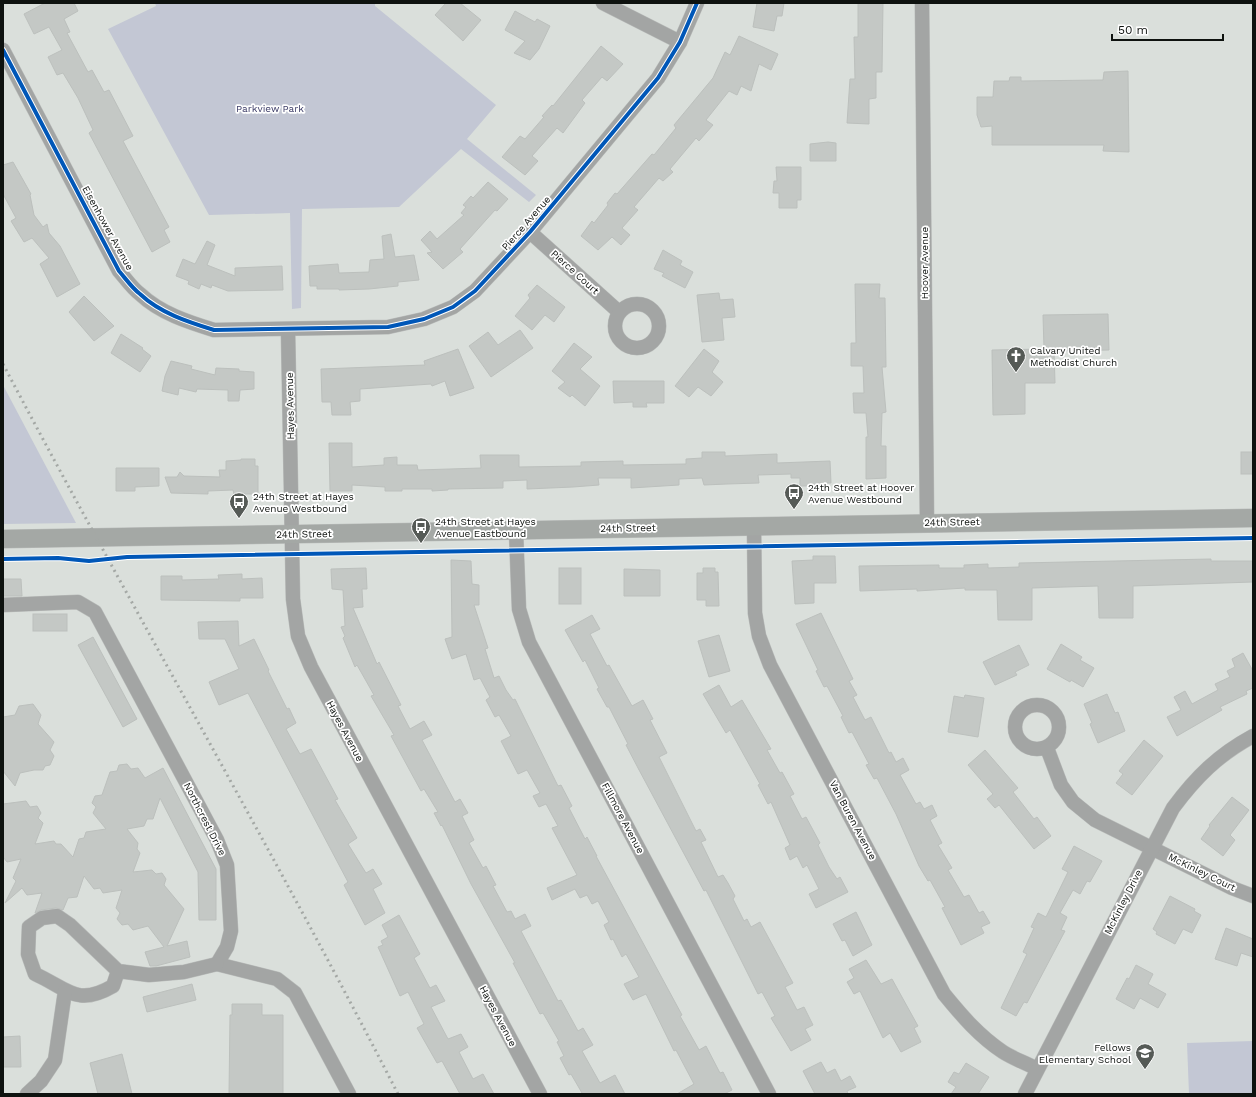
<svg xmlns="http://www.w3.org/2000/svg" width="1256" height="1097" font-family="'Work Sans',sans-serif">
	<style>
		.park { fill: #c3c7d4 }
		.building { fill: #c4c8c5; stroke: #bcc0bd }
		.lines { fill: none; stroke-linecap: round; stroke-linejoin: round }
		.minor-casing { stroke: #babdbb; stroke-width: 15 }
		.major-casing { stroke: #babdbb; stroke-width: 19 }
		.minor { stroke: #a3a5a4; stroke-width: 14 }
		.major { stroke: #a4a8a5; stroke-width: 18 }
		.rail { stroke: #a4a8a5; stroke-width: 3; stroke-dasharray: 2 4; stroke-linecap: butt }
		.cycleway-casing { stroke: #fff; stroke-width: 6 }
		.cycleway { stroke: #0057b8; stroke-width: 4 }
		.labels { text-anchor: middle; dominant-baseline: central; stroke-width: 3.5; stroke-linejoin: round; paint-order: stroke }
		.park-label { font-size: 10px; fill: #393965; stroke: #fff }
		.street-label { font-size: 10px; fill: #0e120f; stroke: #fff }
		.poi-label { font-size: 10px; fill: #0e120f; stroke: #fff; text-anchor: start }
	</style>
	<rect width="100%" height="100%" fill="#dadfdb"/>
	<g class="park">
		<polygon points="155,3 375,3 375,6 496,105 467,139 536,195 529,202 461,149 399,207 302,209 301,308 292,309 290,213 209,215 108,29 156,6"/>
		<polygon points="3,385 76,523 3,524"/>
		<polygon points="1253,1041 1253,1094 1189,1094 1187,1043"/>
	</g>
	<g class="building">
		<polygon points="45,3 74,3 78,11 64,19 70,32 67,33 88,72 92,70 104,92 109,90 133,136 123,141 169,227 164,230 170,242 152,252 89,133 93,130 78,98 63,73 57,75 48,57 62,50 49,27 34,34 24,14"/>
		<polygon points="446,3 460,3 481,20 463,41 435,15"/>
		<polygon points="757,3 784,3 782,16 777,16 774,31 753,27"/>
		<polygon points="858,3 883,3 882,72 876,72 876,98 869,99 869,124 847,123 850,79 855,79 854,37 858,37"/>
		<polygon points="515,11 535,22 537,19 550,26 539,49 530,60 514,53 525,41 505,30"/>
		<polygon points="739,36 778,54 771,70 759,64 751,91 741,86 737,95 729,91 706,120 713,125 699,141 696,138 670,169 673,172 663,181 659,178 634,207 638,210 622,228 630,235 621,245 612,237 598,250 581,236 592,221 594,223 608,205 607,203 615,193 617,194 652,154 654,155 676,128 674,125 713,78 725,52 730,55"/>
		<polygon points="601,46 623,64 607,81 602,77 582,100 585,103 563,133 557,128 532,156 538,161 525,175 502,157 520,136 525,139 544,117 542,116 552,105 553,106"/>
		<polygon points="1128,71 1129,152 1103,151 1104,145 992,145 992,126 981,127 977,115 977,97 993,97 994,81 1009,81 1010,77 1021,77 1021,81 1103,80 1104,72"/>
		<polygon points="828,142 836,143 836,161 810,161 810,144"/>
		<polygon points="13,162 31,194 30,195 34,215 43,227 47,224 49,233 60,246 80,284 57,297 40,264 49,258 32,238 24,242 11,221 16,218 3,194 3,165"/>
		<polygon points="776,167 801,167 801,200 797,200 797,208 779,208 779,193 773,193 774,181 777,181"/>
		<polygon points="488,182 508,199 497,211 495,210 460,249 463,252 443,269 427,253 432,252 421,240 430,231 437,239 464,215 461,213 466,207 463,205 471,196 473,198"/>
		<polygon points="391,234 395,257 414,255 419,280 398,282 398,286 369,289 339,290 339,289 317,289 317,286 310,286 309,266 338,264 339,273 369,272 370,260 384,259 382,236"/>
		<polygon points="207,241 215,245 207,265 235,276 235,268 282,266 283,290 228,291 212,285 211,288 201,284 199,289 188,284 189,281 176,276 183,259 195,264"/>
		<polygon points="663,250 682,261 680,265 693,272 685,288 662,276 664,273 654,269"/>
		<polygon points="855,284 880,284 879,298 885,298 886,367 882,367 886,412 882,413 881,446 886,446 886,478 866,479 866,437 868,437 866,413 854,413 853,393 864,393 863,366 851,366 851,343 856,343"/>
		<polygon points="537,285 565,307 554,322 545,315 532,330 515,316 530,298 528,295"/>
		<polygon points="719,293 720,300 733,299 735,317 722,318 724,340 702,342 697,295"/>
		<polygon points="84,296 114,326 94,341 69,312"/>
		<polygon points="1108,314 1109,350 1054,351 1055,383 1025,383 1025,414 993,415 992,350 1044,349 1043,315"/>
		<polygon points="520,330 533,348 491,377 469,346 488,332 498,345"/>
		<polygon points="121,334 143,348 142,349 151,356 140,372 111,353"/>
		<polygon points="574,343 592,357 580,369 600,386 585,406 572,395 570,397 558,388 565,382 552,371"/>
		<polygon points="458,349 474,388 450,396 445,381 432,386 431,384 360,389 360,401 350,402 351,415 332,415 331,402 322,402 321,369 425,365 424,361"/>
		<polygon points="704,349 719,361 712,372 723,382 711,396 698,387 689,397 675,386"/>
		<polygon points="171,361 192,366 191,369 215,375 216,368 239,369 239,371 254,372 254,389 240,390 239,401 228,401 228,390 197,389 196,392 179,388 178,395 162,391 165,376"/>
		<polygon points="613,381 664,381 664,403 646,403 647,407 633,407 633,402 614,403"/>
		<polygon points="329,443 352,443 352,467 384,465 384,458 397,457 397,465 417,465 418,470 481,468 480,455 519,455 519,467 581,466 581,462 623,461 623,465 686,464 686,459 702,458 702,452 725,452 725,456 777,454 777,463 830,461 831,483 818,483 818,486 800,486 800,478 791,478 791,474 758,475 759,483 727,484 704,485 702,478 679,479 679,485 631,488 631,478 598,478 599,485 573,487 527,489 527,480 503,481 503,488 448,489 448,490 432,491 432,489 402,489 402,491 385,491 385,487 352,485 352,491 330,491"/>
		<rect x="1241" y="452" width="12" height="22"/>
		<polygon points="241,459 255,459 255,466 258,466 258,494 234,494 233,490 208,491 208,494 171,493 165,477 177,477 180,472 184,476 220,477 219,470 226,470 226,461 241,460"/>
		<polygon points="116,468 159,468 159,486 135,487 135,491 116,491"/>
		<polygon points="813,556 835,556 836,583 814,583 814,603 795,604 792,561 813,560"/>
		<polygon points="1211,559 1211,561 1253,561 1253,582 1133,586 1133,618 1099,618 1098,586 1032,588 1032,620 998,620 997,590 965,590 965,588 917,591 917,589 860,591 859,566 939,565 939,568 964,568 964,565 988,564 988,568 1019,567 1019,563"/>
		<polygon points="451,560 471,561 472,584 479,585 479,605 474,605 488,648 485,649 494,678 499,676 506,690 513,700 515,699 558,786 561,785 572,806 569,808 585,839 587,837 597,856 596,856 682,1015 680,1016 698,1048 699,1050 706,1046 720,1073 723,1072 732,1090 724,1094 677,1094 694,1084 676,1050 674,1051 646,994 633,1000 624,984 639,977 626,954 622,957 613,939 611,940 604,925 609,922 598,901 592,904 587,895 580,898 575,889 552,900 547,888 577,875 552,828 558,826 546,804 539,807 533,796 540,793 527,770 518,774 501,741 511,736 499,715 495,717 486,700 490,697 480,678 474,680 466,654 452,659 445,639 452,637"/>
		<polygon points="366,568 367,589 362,589 363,607 353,608 377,664 379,662 401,705 398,706 410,729 424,721 432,735 422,740 455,802 460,799 468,813 462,816 474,840 469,843 483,868 486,866 496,885 493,886 507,912 511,911 515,919 525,914 531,926 521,931 558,1001 561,1000 578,1031 583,1028 593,1045 582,1051 600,1083 615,1075 625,1094 580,1094 582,1093 571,1074 569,1075 560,1058 564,1056 557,1042 559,1041 543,1013 540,1014 513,963 515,963 471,884 442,825 441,826 434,813 438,812 424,789 421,791 391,736 394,735 371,696 374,695 357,665 355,667 343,638 345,636 341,627 345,626 343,590 332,589 331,569"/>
		<rect x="559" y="568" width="22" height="36"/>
		<polygon points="703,568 715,568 715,572 718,572 719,606 706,606 706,600 697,600 697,573 703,573"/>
		<polygon points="624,569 660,570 660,596 624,596"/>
		<polygon points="242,574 242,579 262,578 263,598 240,598 240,601 161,600 161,576 182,576 182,580 219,579 218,575"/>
		<polygon points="3,579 21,579 22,596 3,596"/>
		<polygon points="821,613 853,679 849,681 857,695 853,697 865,720 871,717 889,753 891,752 896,762 903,758 909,770 900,775 916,804 920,802 924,809 932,805 937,816 930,820 942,843 938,845 952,868 948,870 964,897 969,895 979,913 983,911 990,923 981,927 984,933 961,945 942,908 945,907 930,880 928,881 919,866 896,814 877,778 874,779 866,765 869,764 852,732 849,733 841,717 843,716 827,686 824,687 816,671 818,670 796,624"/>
		<rect x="33" y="614" width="34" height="17"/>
		<polygon points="592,615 600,629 590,634 607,666 609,665 632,706 643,700 653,719 650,720 667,753 659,757 696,831 700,829 706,840 701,842 718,877 723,875 728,883 735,896 733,899 744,921 747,919 751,927 760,922 793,983 785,987 797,1010 804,1007 813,1025 805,1029 811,1040 791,1051 771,1018 775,1016 762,992 758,994 706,890 704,891 638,768 626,745 628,744 609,707 607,707 597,689 599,688 585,660 583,662 565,630"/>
		<polygon points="238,621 239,646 254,639 269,670 268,671 287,709 289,708 296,723 286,729 300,754 311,749 338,799 335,800 357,838 348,844 366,873 373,869 382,884 373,889 385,913 365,925 344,885 348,882 248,693 219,705 209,682 239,669 225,639 199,639 198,622"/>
		<polygon points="719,635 730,671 709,677 698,641"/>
		<polygon points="93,637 137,719 123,727 78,645"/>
		<polygon points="1061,644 1082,657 1080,660 1094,668 1083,687 1071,680 1070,682 1047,669"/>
		<polygon points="1019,645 1029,665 1015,672 1017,675 995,685 983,662"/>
		<polygon points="1243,653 1253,671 1253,688 1246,691 1247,694 1220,707 1222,710 1177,736 1167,717 1181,710 1174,697 1185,691 1192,704 1218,690 1215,684 1230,677 1227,671 1235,667 1232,659"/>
		<polygon points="719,685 731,707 742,700 771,749 767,750 780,773 782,772 794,794 790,796 802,819 806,817 820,843 818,845 829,867 837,879 840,877 848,892 816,908 809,894 819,889 807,865 803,868 797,856 790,860 785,848 790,845 771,802 768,804 758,785 760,784 730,730 726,733 703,694"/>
		<polygon points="1107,694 1115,713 1118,712 1125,731 1098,743 1090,724 1092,723 1084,704"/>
		<polygon points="965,695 984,698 978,737 948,732 954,696 964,698"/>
		<polygon points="33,704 41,715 38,724 54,742 50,750 54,756 50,765 45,766 43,770 34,770 20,773 15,786 3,771 3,717 15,715 19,706"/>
		<polygon points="1144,740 1163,756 1132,795 1116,783 1123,774 1119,771"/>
		<polygon points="985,750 1018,788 1013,792 1034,819 1037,817 1051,836 1034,849 999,805 995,808 987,799 993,794 968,765"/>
		<polygon points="127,764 131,769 138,768 145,778 163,768 216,869 216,920 199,920 198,872 160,798 153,819 147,819 144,826 127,829 138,843 137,849 140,853 133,872 152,870 156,874 162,873 166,879 164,885 184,909 167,946 187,941 190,957 156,966 150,966 145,952 164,947 148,926 133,930 128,924 122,925 117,919 120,913 116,908 122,890 103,893 100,888 94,889 84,876 77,897 68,898 63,910 56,908 41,910 35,913 42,893 27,895 22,888 5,903 16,881 13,878 21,859 7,862 3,857 3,804 26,801 30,807 37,806 41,813 38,818 43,823 35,844 54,841 56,844 61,844 73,857 79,839 84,838 86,832 106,829 93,813 96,807 92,803 95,796 102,795 110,772 117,771 119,765"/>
		<polygon points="1232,797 1249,810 1230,835 1235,840 1223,856 1201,839 1210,826 1209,825"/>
		<polygon points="1074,846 1102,861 1090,882 1087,881 1080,894 1073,890 1060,913 1067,917 1061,930 1065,931 1027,1003 1024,1002 1016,1016 1001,1008 1027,954 1023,952 1034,928 1031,927 1038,913 1046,917 1068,872 1062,869"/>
		<polygon points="1170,896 1195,909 1194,911 1201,915 1192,933 1183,929 1175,944 1156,934 1157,932 1153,929"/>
		<polygon points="856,912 872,945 853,956 845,940 842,941 833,924"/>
		<polygon points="399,915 420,954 414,958 430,988 436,985 445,1001 431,1007 448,1039 461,1034 468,1047 459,1052 473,1079 483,1074 494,1094 460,1094 442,1061 437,1063 417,1028 424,1024 408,992 400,996 378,947 383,945 381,941 388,937 382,925"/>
		<polygon points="1226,928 1253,939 1253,957 1241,953 1237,966 1215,959"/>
		<polygon points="866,960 881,984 892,979 918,1026 914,1028 921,1042 901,1052 890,1033 883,1038 860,991 854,994 847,982 854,978 849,969"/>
		<polygon points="1136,965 1153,974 1148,984 1166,994 1158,1008 1140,998 1134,1009 1116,999 1127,978 1129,979"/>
		<polygon points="192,984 196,1000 147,1012 143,997"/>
		<polygon points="232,1004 262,1004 262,1015 283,1015 283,1094 229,1094 230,1015 232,1015"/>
		<polygon points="20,1036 21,1067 3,1067 3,1037"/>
		<polygon points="122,1054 132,1094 98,1094 90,1063"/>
		<polygon points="821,1062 827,1073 835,1069 841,1081 850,1076 856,1087 847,1091 848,1094 815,1094 803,1071"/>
		<polygon points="966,1063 989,1077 978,1094 951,1094 956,1087 948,1082 954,1072 959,1074"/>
	</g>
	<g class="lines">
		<defs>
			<g id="minor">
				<polyline points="603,3 680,42"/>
				<polyline points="922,3 927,523"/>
				<path d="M3,50L119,271C126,279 132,288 140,294C160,313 188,322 214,330L388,327L424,319L453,307L475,291L530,232L658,78L680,42L697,3"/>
				<polyline points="530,232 619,312"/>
				<circle cx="637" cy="326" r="22"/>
				<polyline points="288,330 293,599 298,636 311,667 540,1094"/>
				<path d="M754,526L755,613L759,636L770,665L944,994C962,1016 979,1036 1003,1052C1014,1059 1026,1063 1037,1069"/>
				<polyline points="516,531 519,609 529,642 769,1094"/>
				<polyline points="3,605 78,602 95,612 217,840 227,865 231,931 227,947 217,964 277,979 295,993 349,1094"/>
				<circle cx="1037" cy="727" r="22"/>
				<polyline points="1047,748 1061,785 1073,802 1095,820 1232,888 1253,896"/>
				<path d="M118,971L70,925L57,916L42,918L29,927L28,954L35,974C68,989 77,1007 113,986L118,971L149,975L184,972L217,964"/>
				<polyline points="27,1094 41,1081 55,1060 65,991"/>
				<path d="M1025,1094L1173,808C1196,777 1218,755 1253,736"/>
			</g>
			<polyline id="major" points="3,539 1253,518"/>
		</defs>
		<use href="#minor" class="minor-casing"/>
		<use href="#major" class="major-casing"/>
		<use href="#minor" class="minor"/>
		<use href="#major" class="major"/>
		<path class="rail" d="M3,364C132,609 272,848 398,1094"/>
		<defs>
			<g id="cycleway">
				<path d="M3,50L119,271C126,279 132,288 140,294C160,313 188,322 214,330L388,327L424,319L453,307L475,291L530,232L658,78L680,42L697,3"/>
				<polyline points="3,559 58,558 89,561 127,557 1253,538"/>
			</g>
		</defs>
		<use href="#cycleway" class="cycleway-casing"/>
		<use href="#cycleway" class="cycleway"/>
	</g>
	<defs>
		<symbol id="church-pin" viewBox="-11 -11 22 30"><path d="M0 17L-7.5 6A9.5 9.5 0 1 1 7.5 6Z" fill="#555a56" stroke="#fff"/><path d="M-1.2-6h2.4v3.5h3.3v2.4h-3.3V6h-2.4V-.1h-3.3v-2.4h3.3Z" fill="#fff"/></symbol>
		<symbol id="bus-pin" viewBox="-11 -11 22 30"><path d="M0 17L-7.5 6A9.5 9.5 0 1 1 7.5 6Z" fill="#555a56" stroke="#fff"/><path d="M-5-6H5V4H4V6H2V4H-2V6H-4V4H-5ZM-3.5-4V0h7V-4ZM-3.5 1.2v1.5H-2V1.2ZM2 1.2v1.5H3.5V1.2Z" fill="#fff"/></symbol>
		<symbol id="school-pin" viewBox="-11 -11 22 30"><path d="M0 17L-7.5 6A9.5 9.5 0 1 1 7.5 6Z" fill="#555a56" stroke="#fff"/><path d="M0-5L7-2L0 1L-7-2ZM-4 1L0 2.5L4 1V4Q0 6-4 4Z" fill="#fff"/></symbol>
	</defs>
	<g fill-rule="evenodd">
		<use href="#church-pin" x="1005" y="345" width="22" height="30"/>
		<use href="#bus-pin" x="783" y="482" width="22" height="30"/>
		<use href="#bus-pin" x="228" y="491" width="22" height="30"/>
		<use href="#bus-pin" x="410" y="516" width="22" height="30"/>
		<use href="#school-pin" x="1134" y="1042" width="22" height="30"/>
	</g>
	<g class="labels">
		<g class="park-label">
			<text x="270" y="108">Parkview Park</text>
		</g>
		<g class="street-label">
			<text transform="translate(526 223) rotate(-49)">Pierce Avenue</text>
			<text transform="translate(108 228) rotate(61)">Eisenhower Avenue</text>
			<text transform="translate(924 263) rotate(-90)">Hoover Avenue</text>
			<text transform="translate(575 272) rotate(42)">Pierce Court</text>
			<text transform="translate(290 406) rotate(-91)">Hayes Avenue</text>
			<text transform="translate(952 522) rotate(-1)">24th Street</text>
			<text transform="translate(628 528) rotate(-1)">24th Street</text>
			<text transform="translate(304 534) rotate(-1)">24th Street</text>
			<text transform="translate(345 731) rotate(62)">Hayes Avenue</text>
			<text transform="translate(623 818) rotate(62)">Fillmore Avenue</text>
			<text transform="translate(205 819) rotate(63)">Northcrest Drive</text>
			<text transform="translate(853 820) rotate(62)">Van Buren Avenue</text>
			<text transform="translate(1202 872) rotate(26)">McKinley Court</text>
			<text transform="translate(1123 902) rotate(-63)">McKinley Drive</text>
			<text transform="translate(498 1016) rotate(62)">Hayes Avenue</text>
		</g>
		<g class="poi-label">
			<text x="1030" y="350">Calvary United<tspan x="1030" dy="12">Methodist Church</tspan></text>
			<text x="808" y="487">24th Street at Hoover<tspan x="808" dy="12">Avenue Westbound</tspan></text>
			<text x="253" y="496">24th Street at Hayes<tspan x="253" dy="12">Avenue Westbound</tspan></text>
			<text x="435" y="521">24th Street at Hayes<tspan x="435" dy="12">Avenue Eastbound</tspan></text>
			<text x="1131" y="1047" text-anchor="end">Fellows<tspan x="1131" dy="12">Elementary School</tspan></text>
		</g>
	</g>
	<rect width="1256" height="1097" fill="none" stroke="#0e120f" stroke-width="8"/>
	<path d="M1112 34v6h111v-6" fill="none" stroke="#0e120f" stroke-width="2"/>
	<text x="1118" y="34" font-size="12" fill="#0e120f" stroke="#ffffff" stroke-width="3" paint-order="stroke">50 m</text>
</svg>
